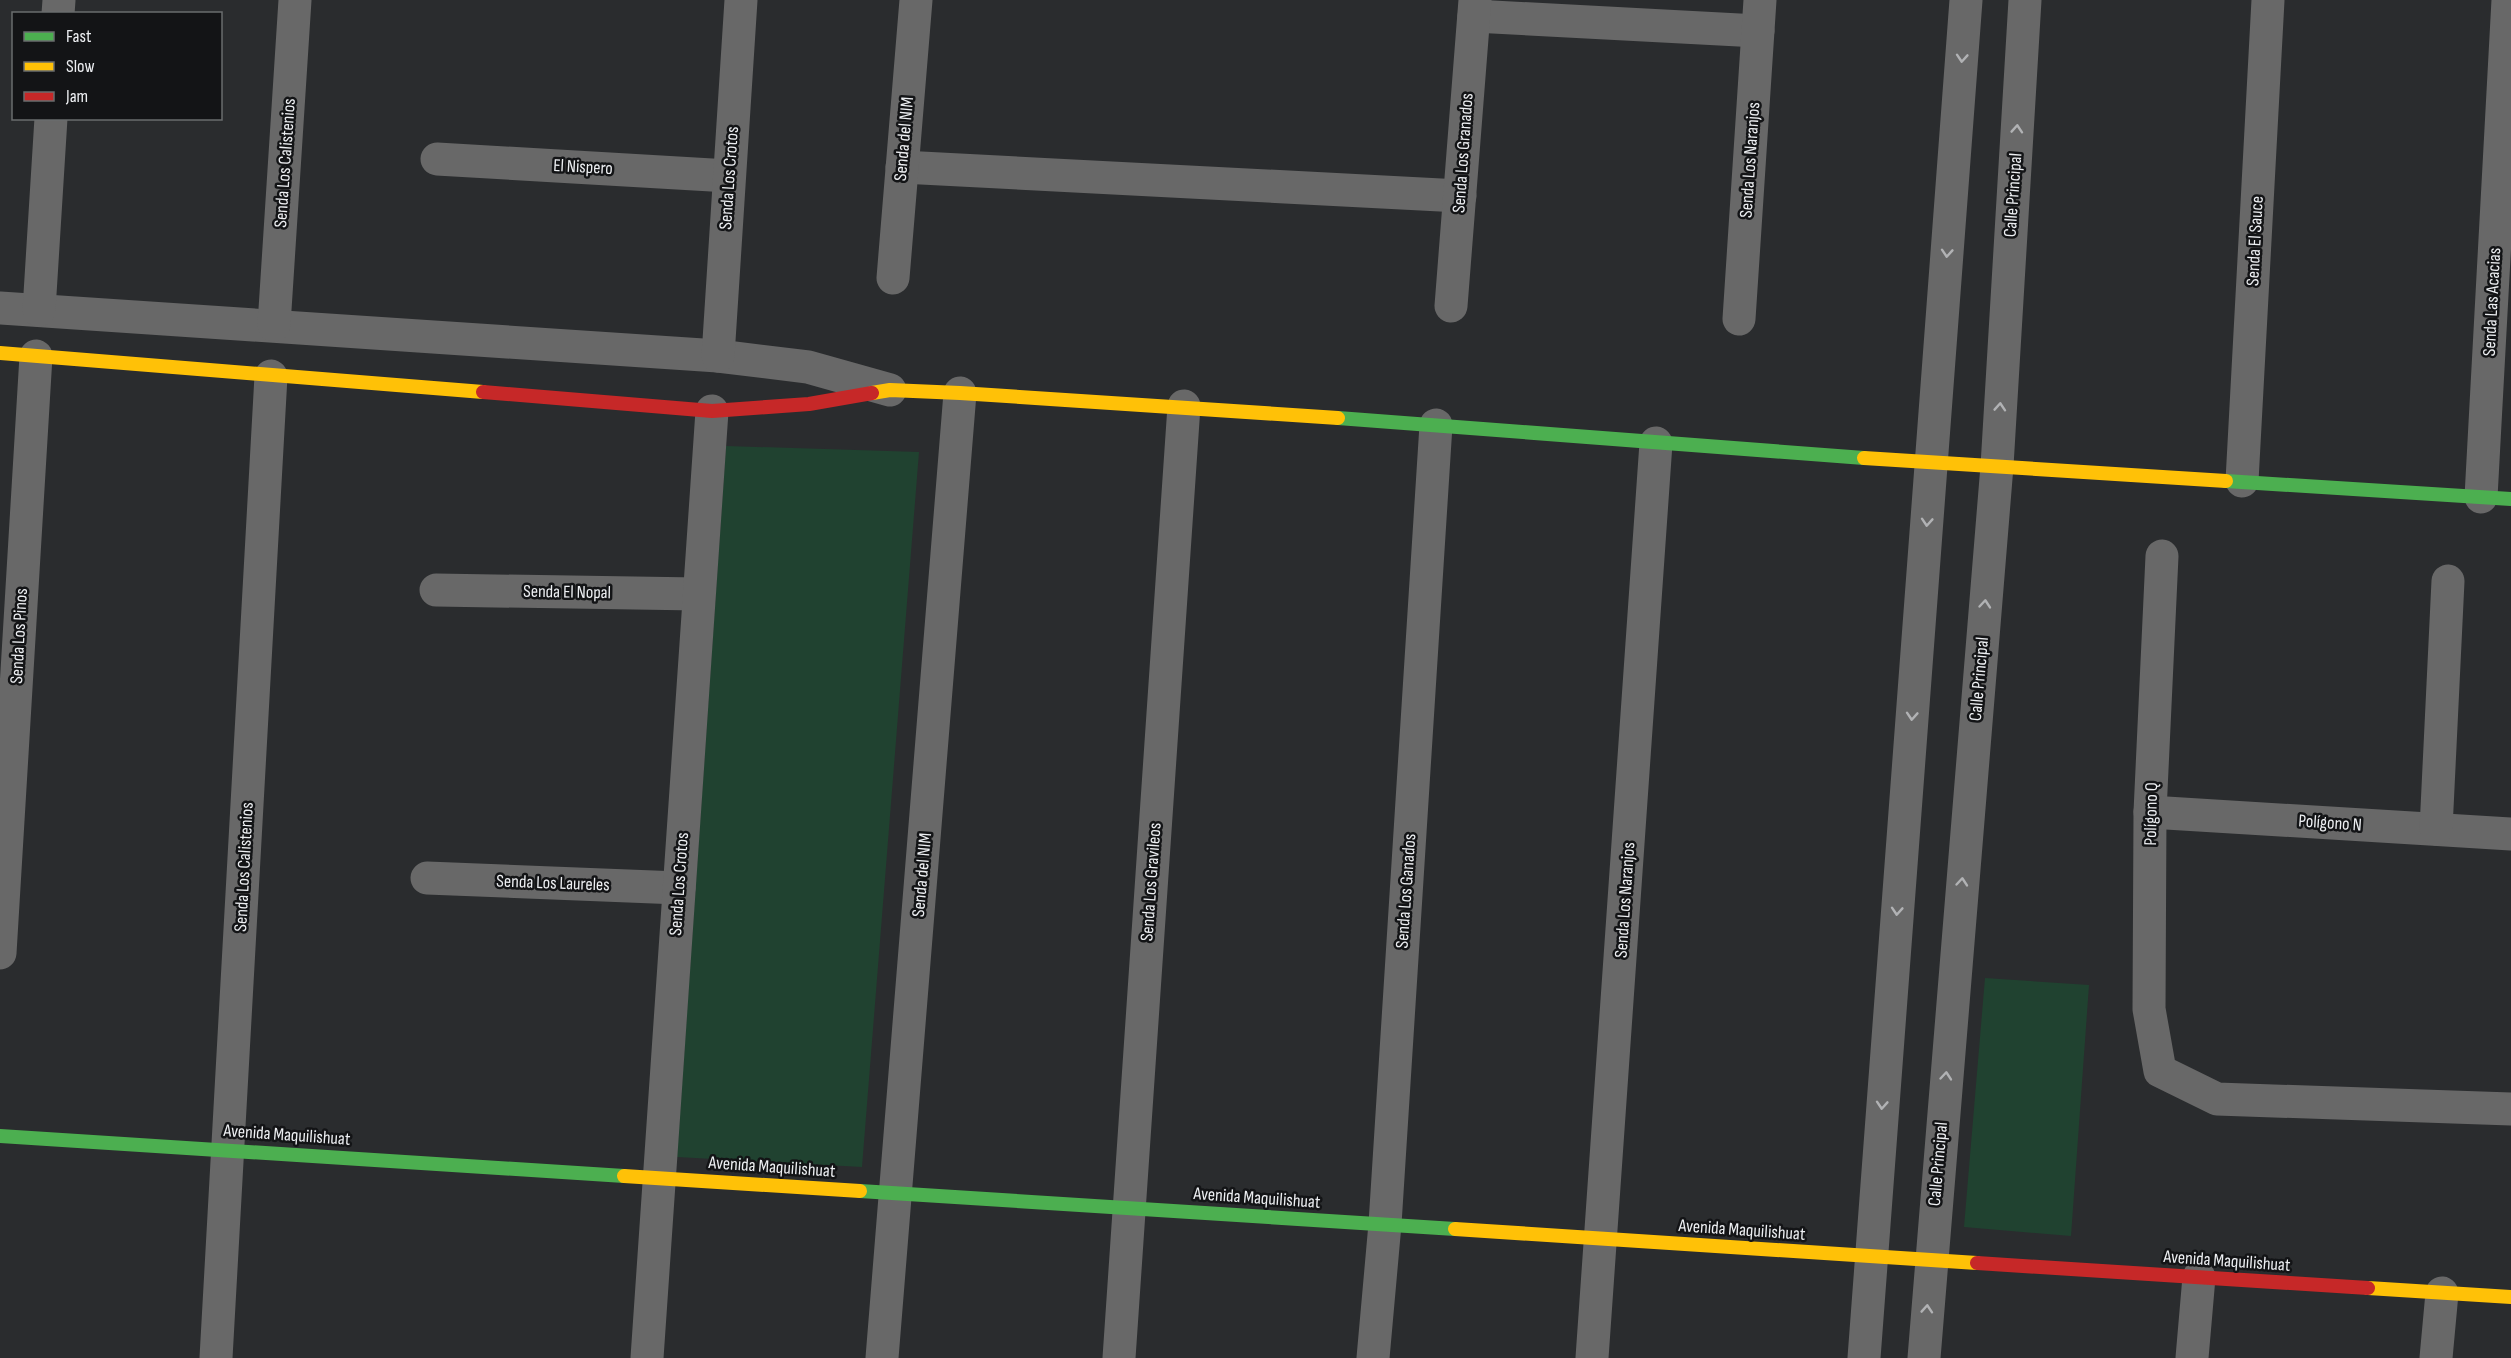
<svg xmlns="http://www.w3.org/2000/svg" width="2511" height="1358" font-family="'Sofia Sans Condensed',sans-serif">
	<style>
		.green { fill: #204230 }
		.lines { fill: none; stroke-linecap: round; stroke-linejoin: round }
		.street { stroke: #686868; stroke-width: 33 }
		.fast { stroke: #4caf50; stroke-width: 14 }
		.slow { stroke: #ffc107; stroke-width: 14 }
		.jam { stroke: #c62828; stroke-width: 14 }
		.oneway { stroke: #b1b2b4 }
		.labels { text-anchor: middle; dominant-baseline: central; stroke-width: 5; stroke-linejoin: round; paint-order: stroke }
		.street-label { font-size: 18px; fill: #edeff2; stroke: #131416 }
	</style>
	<rect width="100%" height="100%" fill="#2a2c2e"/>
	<g class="green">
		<polygon points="726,446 919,452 862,1167 677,1157"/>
		<polygon points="1985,978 2089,985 2071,1236 1964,1227"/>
	</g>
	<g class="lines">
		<g class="street">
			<polyline points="58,14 59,0"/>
			<polyline points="1474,16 1758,31"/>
			<polyline points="437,159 729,176"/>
			<polyline points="902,167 1460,196"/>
			<polyline points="893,278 916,0"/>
			<polyline points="1451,306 1475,0"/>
			<polyline points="0,308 718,356 808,367 890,390"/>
			<polyline points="39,310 51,118"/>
			<polyline points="1739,319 1760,0"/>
			<polyline points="274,325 295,0"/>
			<polyline points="718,356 741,0"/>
			<polyline points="2242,481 2268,0"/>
			<polyline points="2481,497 2508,0"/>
			<polyline points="2162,556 2150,812 2149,1009 2160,1071 2217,1099 2511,1109"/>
			<polyline points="436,590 698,594"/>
			<polyline points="2150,812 2511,834"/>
			<polyline points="2436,829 2448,581"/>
			<polyline points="427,878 679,888"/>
			<polyline points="0,953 36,356"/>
			<polyline points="216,1358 271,376"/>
			<polyline points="647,1358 712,411"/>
			<polyline points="882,1358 960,393"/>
			<polyline points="1119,1358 1184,406"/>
			<polyline points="1373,1358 1385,1224 1436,425"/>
			<polyline points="1592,1358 1656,443"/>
			<polyline points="1864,1358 1966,0"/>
			<polyline points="1924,1358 1997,466 2025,0"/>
			<polyline points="2192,1358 2199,1277"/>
			<polyline points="2436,1358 2442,1293"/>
		</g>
		<g class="fast">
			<polyline points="1338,418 1864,458"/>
			<polyline points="2226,481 2511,499"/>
			<polyline points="0,1136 624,1176"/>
			<polyline points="860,1191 1455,1229"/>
		</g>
		<g class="slow">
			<polyline points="0,353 483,392"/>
			<polyline points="872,393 890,390 960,393 1338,418"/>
			<polyline points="1864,458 2226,481"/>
			<polyline points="624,1176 860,1191"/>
			<polyline points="1455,1229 1977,1263"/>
			<polyline points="2368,1288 2511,1297"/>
		</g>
		<g class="jam">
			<polyline points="483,392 712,411 809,404 872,393"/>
			<polyline points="1977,1263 2368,1288"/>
		</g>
	</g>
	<defs><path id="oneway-chevron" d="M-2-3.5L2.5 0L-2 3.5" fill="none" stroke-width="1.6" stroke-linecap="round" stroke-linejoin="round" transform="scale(1.5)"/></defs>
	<g class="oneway">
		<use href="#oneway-chevron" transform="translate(1962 58) rotate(94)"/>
		<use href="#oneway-chevron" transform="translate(2017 129) rotate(-86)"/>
		<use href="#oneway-chevron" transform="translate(1947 253) rotate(94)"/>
		<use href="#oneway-chevron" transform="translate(2000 407) rotate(-86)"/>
		<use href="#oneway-chevron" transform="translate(1927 522) rotate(94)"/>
		<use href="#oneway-chevron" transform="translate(1985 604) rotate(-85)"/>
		<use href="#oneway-chevron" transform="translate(1912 716) rotate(94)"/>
		<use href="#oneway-chevron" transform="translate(1962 882) rotate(-85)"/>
		<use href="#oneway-chevron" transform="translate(1897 911) rotate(94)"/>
		<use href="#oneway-chevron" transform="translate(1946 1076) rotate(-85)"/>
		<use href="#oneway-chevron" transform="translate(1882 1105) rotate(94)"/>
		<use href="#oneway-chevron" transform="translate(1927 1309) rotate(-86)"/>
	</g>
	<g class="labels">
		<g class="street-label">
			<text transform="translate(904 139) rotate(-85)">Senda del NIM</text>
			<text transform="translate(1463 153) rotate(-86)">Senda Los Granados</text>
			<text transform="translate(1750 160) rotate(-86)">Senda Los Naranjos</text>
			<text transform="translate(285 163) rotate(-86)">Senda Los Calistenios</text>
			<text transform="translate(583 167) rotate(3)">El Nispero</text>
			<text transform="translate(729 178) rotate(-86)">Senda Los Crotos</text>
			<text transform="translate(2013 195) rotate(-86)">Calle Principal</text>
			<text transform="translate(2255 241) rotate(-87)">Senda El Sauce</text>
			<text transform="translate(2492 302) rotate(-87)">Senda Las Acacias</text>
			<text transform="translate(567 592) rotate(1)">Senda El Nopal</text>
			<text transform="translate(19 636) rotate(-87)">Senda Los Pinos</text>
			<text transform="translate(1979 679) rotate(-85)">Calle Principal</text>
			<text transform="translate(2151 814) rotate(-89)">Polígono Q</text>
			<text transform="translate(2330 823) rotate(4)">Polígono N</text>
			<text transform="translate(244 867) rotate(-87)">Senda Los Calistenios</text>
			<text transform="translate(922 875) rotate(-85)">Senda del NIM</text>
			<text transform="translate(1151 882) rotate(-86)">Senda Los Gravileos</text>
			<text transform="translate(553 883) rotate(2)">Senda Los Laureles</text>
			<text transform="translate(679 884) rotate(-86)">Senda Los Crotos</text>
			<text transform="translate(1406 891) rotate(-86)">Senda Los Ganados</text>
			<text transform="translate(1625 900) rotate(-86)">Senda Los Naranjos</text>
			<text transform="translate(287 1135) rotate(4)">Avenida Maquilishuat</text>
			<text transform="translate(1938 1164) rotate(-85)">Calle Principal</text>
			<text transform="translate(772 1167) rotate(4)">Avenida Maquilishuat</text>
			<text transform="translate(1257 1198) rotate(4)">Avenida Maquilishuat</text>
			<text transform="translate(1742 1230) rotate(4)">Avenida Maquilishuat</text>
			<text transform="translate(2227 1261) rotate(4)">Avenida Maquilishuat</text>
		</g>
	</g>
	<rect x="12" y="12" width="210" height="108" fill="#131416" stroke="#6a6c6e" stroke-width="1.5"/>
	<rect x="24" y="32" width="30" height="9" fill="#4caf50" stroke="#6a6c6e" stroke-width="1.5"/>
	<text x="66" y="42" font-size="18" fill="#edeff2">Fast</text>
	<rect x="24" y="62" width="30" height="9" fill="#ffc107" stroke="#6a6c6e" stroke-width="1.5"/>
	<text x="66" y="72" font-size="18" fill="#edeff2">Slow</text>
	<rect x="24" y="92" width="30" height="9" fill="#c62828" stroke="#6a6c6e" stroke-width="1.5"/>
	<text x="66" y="102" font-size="18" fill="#edeff2">Jam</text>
</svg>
